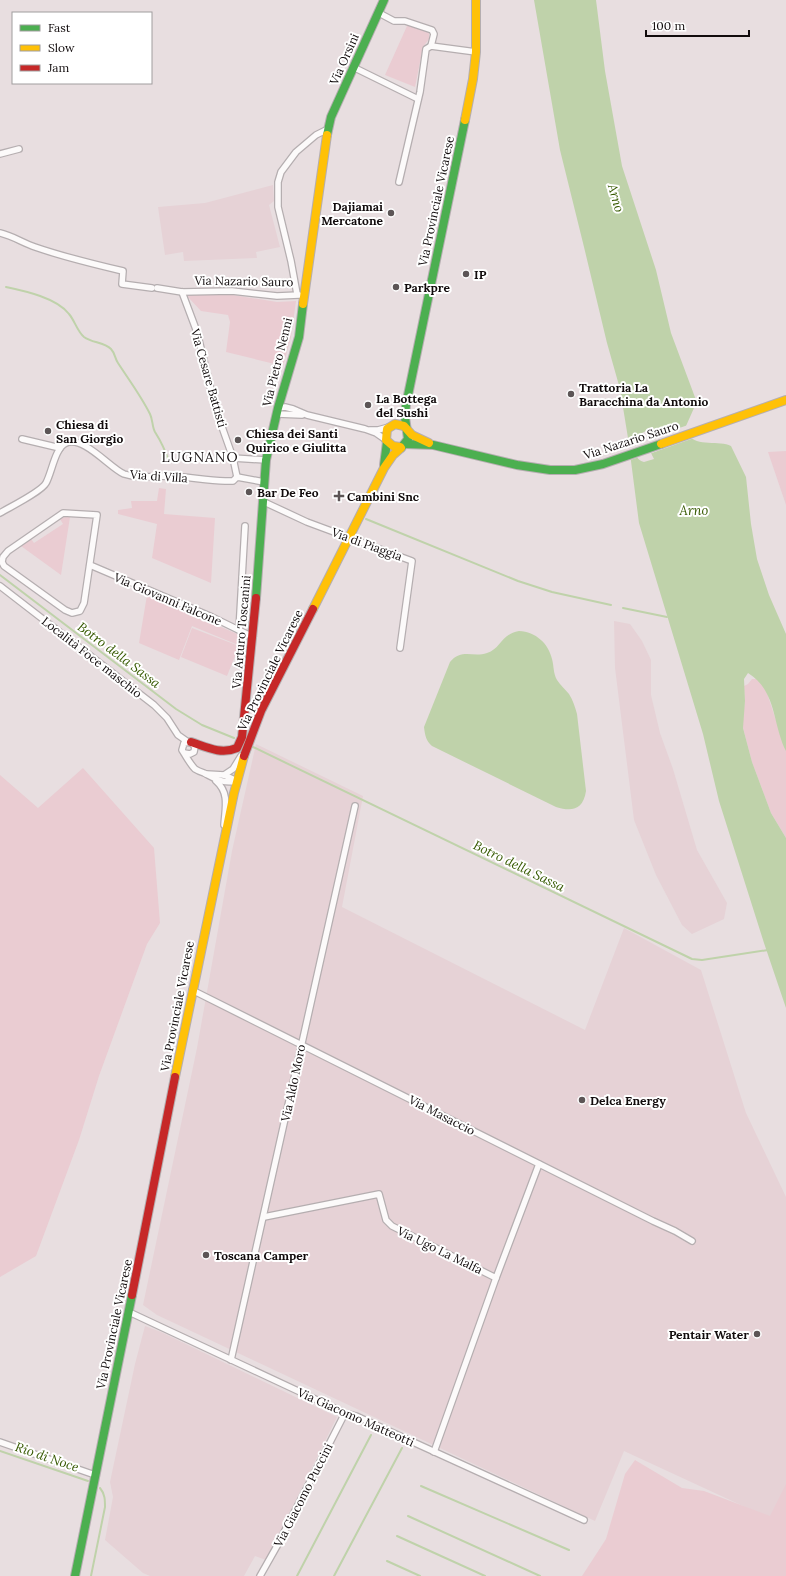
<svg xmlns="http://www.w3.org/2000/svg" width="786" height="1576" font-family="Lora,serif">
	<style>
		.built { fill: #e6d2d6 }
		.green { fill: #eaccd2 }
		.water { fill: #bfd2aa; fill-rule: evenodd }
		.pier { fill: #e8dee0 }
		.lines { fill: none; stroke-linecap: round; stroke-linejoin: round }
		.stream { stroke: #bfd2aa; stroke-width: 2 }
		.street-casing { stroke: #b5aeb0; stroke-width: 8 }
		.fast-casing { stroke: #b5aeb0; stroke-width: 10 }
		.slow-casing { stroke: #b5aeb0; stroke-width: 10 }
		.jam-casing { stroke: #b5aeb0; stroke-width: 10 }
		.street { stroke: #fcfafa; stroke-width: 5.5 }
		.fast { stroke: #4caf50; stroke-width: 8 }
		.slow { stroke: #ffc107; stroke-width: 8 }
		.jam { stroke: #c62828; stroke-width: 8 }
		.poi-dot { fill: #5c5556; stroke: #fff; stroke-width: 1.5 }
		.labels { text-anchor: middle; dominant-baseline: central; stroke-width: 4; stroke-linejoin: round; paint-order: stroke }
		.street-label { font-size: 12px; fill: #110b0c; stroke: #fff }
		.poi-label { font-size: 12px; font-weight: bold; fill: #110b0c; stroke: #fff; text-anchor: start }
		.water-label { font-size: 13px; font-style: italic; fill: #365900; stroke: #fff }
		.quarter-label { font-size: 14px; letter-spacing: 1px; fill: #110b0c; stroke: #fff }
	</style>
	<rect width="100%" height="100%" fill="#e8dee0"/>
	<g class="built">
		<polygon points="273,185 274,201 269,205 280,247 256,252 257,258 184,261 183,252 165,255 158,207 205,203"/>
		<polygon points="614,621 630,624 642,641 651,660 651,695 660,733 673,769 697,850 727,903 724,919 692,934 682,925 656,875 634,820 615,668"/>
		<polygon points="256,744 363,796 342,907 585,1030 624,928 701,970 746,1113 786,1197 786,1516 769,1518 624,1451 595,1521 157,1315 143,1305 197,1048 232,851"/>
		<polygon points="145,1326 161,1332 337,1417 266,1560 255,1556 244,1576 150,1576 143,1573 105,1540 113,1497 110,1482 135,1364"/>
	</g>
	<g class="green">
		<polygon points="409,25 429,32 429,39 423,47 415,87 385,75 407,26"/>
		<polygon points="188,295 233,295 277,302 296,301 291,337 283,366 226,352 230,322 228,315 201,311 188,297"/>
		<polygon points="786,451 786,505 768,452"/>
		<polygon points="159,488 166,489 164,514 215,518 211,583 152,558 157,524 118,514 118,510 132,508 131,501 157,501"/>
		<polygon points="64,517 70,517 61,575 21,546 31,539 34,543 63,524 60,519"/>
		<polygon points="147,595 242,636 238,645 192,626 179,660 139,643"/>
		<polygon points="192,628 239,646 227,676 181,657"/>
		<polygon points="752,679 758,679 766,690 786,751 786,838 771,813 752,762 742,724 745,701 744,686 748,684"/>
		<polygon points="83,768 154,848 160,923 147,944 99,1076 79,1140 36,1256 0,1277 0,775 38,808"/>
		<polygon points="635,1460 682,1488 704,1491 770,1516 786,1484 786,1576 582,1576 606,1539 625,1474"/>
	</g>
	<g class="water">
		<path d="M534,0H596L605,71L622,166L656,270L671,333L696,400L694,408L686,426C687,429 687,433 689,435C696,447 720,440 731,446L746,477L751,524L757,559L769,595L786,634V751C772,723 777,691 748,673L744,679L745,701L743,728L752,762L771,813L786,838V1008L764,943L719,801L703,734L639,523L628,438L620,389L607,343L584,247L560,150ZM646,431C658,435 656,440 657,451L651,453L654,459L644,462C630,458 636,442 642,433Z"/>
		<path d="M519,631C536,632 548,643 552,659C554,666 553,673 557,680C560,685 565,689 569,694C573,700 575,707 577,714L586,791C583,810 572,812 556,807L432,746C426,741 425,735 424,727L450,662C462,648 473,658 487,653C501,649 501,634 519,631Z"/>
	</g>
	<g class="pier">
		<polygon points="688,425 688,430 694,438 649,454 656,446 653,437"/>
		<polygon points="638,442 637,449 639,457 628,461 627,447"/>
	</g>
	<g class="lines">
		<g class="stream">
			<path d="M6,287C25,291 57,298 69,314C75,321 77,331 84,337C92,343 104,342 111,349C115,353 115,359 118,363C129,380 141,396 150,414C153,420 152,427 155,432C162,443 165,449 169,462"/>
			<polyline points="366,519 518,581 552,592 611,605"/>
			<polyline points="0,575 176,709 202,725 234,738"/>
			<polyline points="623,608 667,617"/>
			<polyline points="253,747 692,959 702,960 768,950"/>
			<polyline points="0,1451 88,1481"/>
			<polyline points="421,1486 569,1550"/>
			<polyline points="408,1516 540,1576"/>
			<polyline points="397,1536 485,1576"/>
			<polyline points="387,1561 420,1576"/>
			<path d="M91,1576L105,1507C105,1500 105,1494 100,1488"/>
			<polyline points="297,1576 371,1435"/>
			<polyline points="334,1576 402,1448"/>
		</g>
		<defs>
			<g id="street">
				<polyline points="379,13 394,21 405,21 432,30 434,34 431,46"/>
				<polyline points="353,67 418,99"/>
				<polyline points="0,154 19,149"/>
				<polyline points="399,182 420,92 426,49 431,46 476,52"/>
				<path d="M0,233C13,236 23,243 35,247C64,257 93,264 123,271L122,284L152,288"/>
				<polyline points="157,288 182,292 232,291 277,296 299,295"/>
				<polyline points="182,292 197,332 216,410 233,458 266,460"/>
				<polyline points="297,294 291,261 278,207 278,182 281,172 296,152 316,135 328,129"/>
				<polyline points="278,408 285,407 293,409 307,415 365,429 376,433 386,440"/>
				<polyline points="277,414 302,415"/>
				<polyline points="370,430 378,430 389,427"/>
				<polyline points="22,439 60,448"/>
				<polyline points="233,458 237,477"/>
				<polyline points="262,501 307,522 412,561 400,648"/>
				<path d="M0,513C10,507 41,492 46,483C52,472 55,448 66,443C83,435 110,468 124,474C139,479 154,476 170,476C188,477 206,480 225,481H233L237,477L264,482"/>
				<polygon points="63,513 97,515 84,603 80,611 72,613 65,610 4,566 2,562 3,557 8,551"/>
				<polyline points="90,565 212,617 253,637"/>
				<polyline points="0,586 154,705 167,718 178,735 188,742"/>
				<polyline points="239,630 245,526"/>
				<path d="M184,753L190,754L194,752L195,747L191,742L184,743L182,750C186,756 190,764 195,769C198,771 201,772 204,773C216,779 223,784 237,781"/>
				<polyline points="207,774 224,775 237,781"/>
				<polyline points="224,775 233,769 241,756"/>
				<path d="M216,781C230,793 225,809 224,825"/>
				<polyline points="192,990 653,1221 675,1231 692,1241"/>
				<polyline points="264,1217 379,1194 386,1220 392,1226 496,1278 539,1164"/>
				<polyline points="129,1312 345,1413 356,1416 584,1520"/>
				<polyline points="231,1360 355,806"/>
				<polyline points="0,1442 95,1475"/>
				<polyline points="434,1452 496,1278"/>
				<polyline points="260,1576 277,1546 345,1413"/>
			</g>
			<g id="fast">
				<polyline points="327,135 331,117 384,0"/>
				<polyline points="405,444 433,445 517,465 550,470 575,470 603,464 661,444"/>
				<polyline points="401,448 408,439 405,417 406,405 465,120"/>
				<polyline points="384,465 387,442"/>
				<polyline points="256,598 266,460 278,408 299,337 303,304"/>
				<polyline points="75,1576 132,1295"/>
			</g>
			<g id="slow">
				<polyline points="465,120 473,79 476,52 476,0"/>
				<polyline points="303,304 327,135"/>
				<polyline points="661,444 786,400"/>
				<polyline points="400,447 393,446 386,440 387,429 395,424 404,426 412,435 429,443"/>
				<polyline points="313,609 384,468 393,455 401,448"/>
				<polyline points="175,1077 234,793 244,756"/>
			</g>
			<g id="jam">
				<path d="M191,742C206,747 221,755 237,748L242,737L256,598"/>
				<polyline points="244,756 261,711 313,609"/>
				<polyline points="132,1295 175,1077"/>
			</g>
		</defs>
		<use href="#street" class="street-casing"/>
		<use href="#fast" class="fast-casing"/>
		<use href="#slow" class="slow-casing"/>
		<use href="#jam" class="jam-casing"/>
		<use href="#street" class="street"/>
		<use href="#fast" class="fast"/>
		<use href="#slow" class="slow"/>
		<use href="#jam" class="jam"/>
	</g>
	<g class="poi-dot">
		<circle cx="391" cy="213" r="4"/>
		<circle cx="466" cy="274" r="4"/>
		<circle cx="396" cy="287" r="4"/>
		<circle cx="571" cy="394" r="4"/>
		<circle cx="368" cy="405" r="4"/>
		<circle cx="48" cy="431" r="4"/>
		<circle cx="238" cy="440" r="4"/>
		<circle cx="249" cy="492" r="4"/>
		<path d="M337 490h4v4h4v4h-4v4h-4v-4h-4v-4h4z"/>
		<circle cx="582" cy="1100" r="4"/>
		<circle cx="206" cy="1255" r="4"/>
		<circle cx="757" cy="1334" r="4"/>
	</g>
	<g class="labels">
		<g class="street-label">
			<text transform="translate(344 59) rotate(-66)">Via Orsini</text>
			<text transform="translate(436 201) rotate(-78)">Via Provinciale Vicarese</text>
			<text transform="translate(244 281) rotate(1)">Via Nazario Sauro</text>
			<text transform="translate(277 362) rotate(-76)">Via Pietro Nenni</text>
			<text transform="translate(209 378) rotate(74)">Via Cesare Battisti</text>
			<text transform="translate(631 440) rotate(-18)">Via Nazario Sauro</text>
			<text transform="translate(159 476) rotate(4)">Via di Villa</text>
			<text transform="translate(367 544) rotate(20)">Via di Piaggia</text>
			<text transform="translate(168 599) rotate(23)">Via Giovanni Falcone</text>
			<text transform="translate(241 632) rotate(-85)">Via Arturo Toscanini</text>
			<text transform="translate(92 657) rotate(38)">Località Foce maschio</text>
			<text transform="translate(270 670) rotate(-64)">Via Provinciale Vicarese</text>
			<text transform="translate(177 1006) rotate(-79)">Via Provinciale Vicarese</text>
			<text transform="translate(293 1083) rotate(-78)">Via Aldo Moro</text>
			<text transform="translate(442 1115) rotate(27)">Via Masaccio</text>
			<text transform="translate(440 1250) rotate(26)">Via Ugo La Malfa</text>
			<text transform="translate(114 1324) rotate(-78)">Via Provinciale Vicarese</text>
			<text transform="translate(356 1417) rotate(24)">Via Giacomo Matteotti</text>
			<text transform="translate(303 1495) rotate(-63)">Via Giacomo Puccini</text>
		</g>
		<g class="poi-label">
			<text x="383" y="206" text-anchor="end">Dajiamai<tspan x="383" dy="14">Mercatone</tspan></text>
			<text x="474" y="274">IP</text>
			<text x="404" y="287">Parkpre</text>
			<text x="579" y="387">Trattoria La<tspan x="579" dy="14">Baracchina da Antonio</tspan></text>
			<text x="376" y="398">La Bottega<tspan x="376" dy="14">del Sushi</tspan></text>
			<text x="56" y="424">Chiesa di<tspan x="56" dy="14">San Giorgio</tspan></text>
			<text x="246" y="433">Chiesa dei Santi<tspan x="246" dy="14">Quirico e Giulitta</tspan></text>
			<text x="257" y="492">Bar De Feo</text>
			<text x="347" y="496">Cambini Snc</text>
			<text x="590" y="1100">Delca Energy</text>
			<text x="214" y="1255">Toscana Camper</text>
			<text x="749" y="1334" text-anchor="end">Pentair Water</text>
		</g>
		<g class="water-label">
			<text transform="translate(616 198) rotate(74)">Arno</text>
			<text x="694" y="510">Arno</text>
			<text transform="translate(119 655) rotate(37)">Botro della Sassa</text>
			<text transform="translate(519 866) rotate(26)">Botro della Sassa</text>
			<text transform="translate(47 1457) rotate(19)">Rio di Noce</text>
		</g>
		<g class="quarter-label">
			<text x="200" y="457">LUGNANO</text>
		</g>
	</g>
	<rect x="12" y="12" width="140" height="72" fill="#ffffff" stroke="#a09d9e"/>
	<rect x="20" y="25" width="20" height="6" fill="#4caf50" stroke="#a09d9e"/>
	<text x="48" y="32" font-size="12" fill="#110b0c">Fast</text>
	<rect x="20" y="45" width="20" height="6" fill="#ffc107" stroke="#a09d9e"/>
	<text x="48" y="52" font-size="12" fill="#110b0c">Slow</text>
	<rect x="20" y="65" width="20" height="6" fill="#c62828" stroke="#a09d9e"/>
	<text x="48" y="72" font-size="12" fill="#110b0c">Jam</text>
	<path d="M646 30v6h103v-6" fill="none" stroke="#110b0c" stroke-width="2"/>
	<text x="652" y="30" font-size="12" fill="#110b0c" stroke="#ffffff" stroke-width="3" paint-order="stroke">100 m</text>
</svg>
